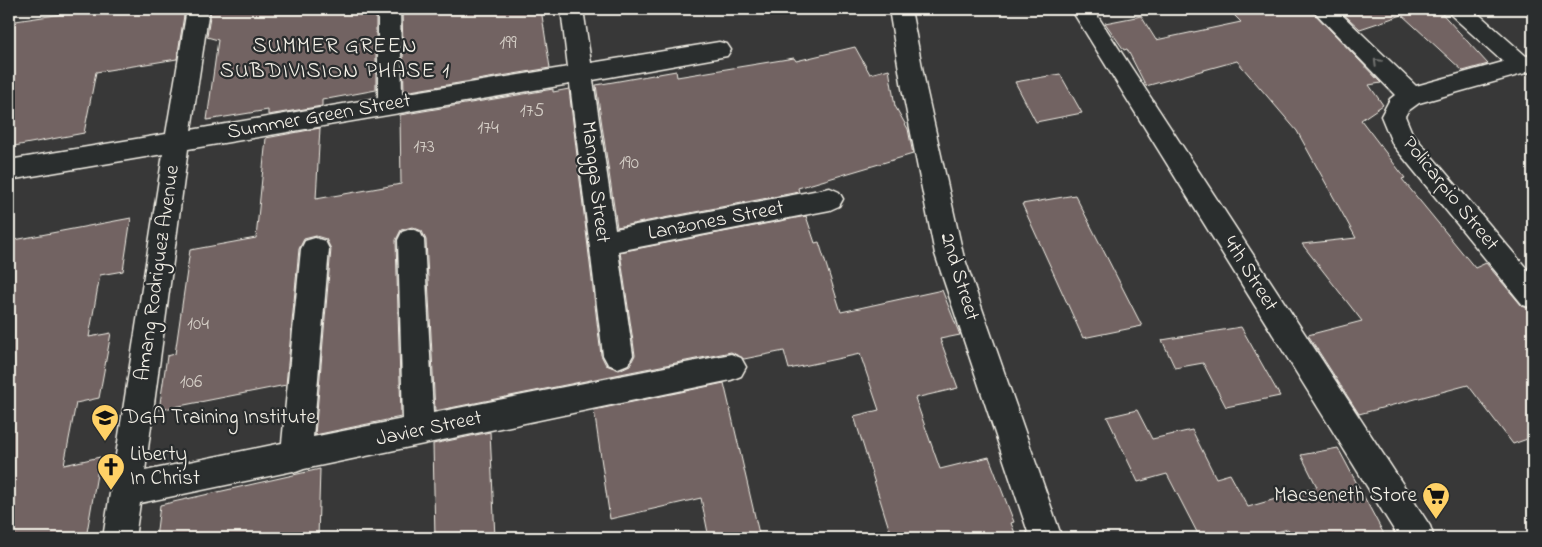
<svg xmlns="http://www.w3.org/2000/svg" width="1542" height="547" font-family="'Indie Flower',sans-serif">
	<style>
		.building { fill: #726362; stroke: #f4f1e8 }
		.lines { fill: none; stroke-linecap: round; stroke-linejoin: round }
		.minor-casing { stroke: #f4f1e8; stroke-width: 3 }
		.minor { fill: #2a2d2e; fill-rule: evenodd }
		.oneway { stroke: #71726f }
		.labels { text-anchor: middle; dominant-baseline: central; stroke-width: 4.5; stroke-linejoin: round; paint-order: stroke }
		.number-label { font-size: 19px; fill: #d4cec6 }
		.street-label { font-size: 21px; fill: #f4f1e8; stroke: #2a2d2e }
		.poi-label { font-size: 21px; fill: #f4f1e8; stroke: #2a2d2e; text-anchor: start }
		.neighbourhood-label { font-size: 22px; letter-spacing: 1px; fill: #f4f1e8; stroke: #2a2d2e }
	</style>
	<rect width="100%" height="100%" fill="#383838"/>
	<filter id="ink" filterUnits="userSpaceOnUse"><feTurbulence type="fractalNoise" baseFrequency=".02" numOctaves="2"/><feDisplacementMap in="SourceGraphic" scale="10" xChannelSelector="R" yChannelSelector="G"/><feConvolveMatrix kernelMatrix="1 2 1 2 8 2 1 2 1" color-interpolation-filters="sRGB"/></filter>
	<g filter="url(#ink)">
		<g class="building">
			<polygon points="96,9 185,9 177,59 96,72 84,133 9,147 9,22"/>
			<polygon points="211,9 376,9 376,90 322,100 322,106 268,115 268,110 207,120 218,40 207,37"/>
			<polygon points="402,9 541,9 550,68 404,92"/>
			<polygon points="1228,9 1310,9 1381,83 1369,85 1383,105 1361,120 1405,178 1402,179 1475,268 1486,263 1522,306 1533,310 1533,437 1513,444 1468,385 1359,414 1308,335 1362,321 1302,244 1356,238 1297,131 1237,61 1146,86 1127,49 1124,50 1105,23 1141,16 1156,40 1241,22"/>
			<polygon points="1338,9 1438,9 1488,64 1463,71 1402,15 1360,29"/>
			<polygon points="855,47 870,74 889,69 895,106 908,129 913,154 798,188 799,192 617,227 596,85 676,71 677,77 794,58 796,61"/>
			<polygon points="1060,74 1082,113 1036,122 1015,82"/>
			<polygon points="553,89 553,92 569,89 601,355 606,365 619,370 630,365 635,355 620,252 806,216 815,243 819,242 841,312 942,290 960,335 940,339 958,388 915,398 940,469 989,457 1014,522 1011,523 1017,538 892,538 854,416 879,410 860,354 789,369 784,351 744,359 731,352 435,411 426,240 422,231 412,227 401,230 396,240 401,417 315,435 331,249 326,239 316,236 304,239 299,249 286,385 159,410 167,356 175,354 190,250 256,238 266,138 320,128 316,199 401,184 400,115"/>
			<polygon points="1075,195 1142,326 1083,338 1022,204"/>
			<polygon points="131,218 123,271 100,275 89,337 111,333 99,398 76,403 64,465 100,457 86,538 9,538 9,241"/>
			<polygon points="1241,327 1280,396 1226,407 1203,363 1175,368 1162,340"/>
			<polygon points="724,383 760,538 709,538 701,498 610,519 594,410"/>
			<polygon points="1137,410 1152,439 1192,430 1216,478 1230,474 1248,507 1317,487 1301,455 1338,448 1386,538 1294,538 1288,529 1255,538 1200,538 1167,474 1138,482 1107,417"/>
			<polygon points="490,432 495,538 435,538 433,444"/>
			<polygon points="320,469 318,538 156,538 160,505"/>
		</g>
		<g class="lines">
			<defs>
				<g id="minor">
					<polygon points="187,9 209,9 191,130 378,98 378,9 400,9 402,94 568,67 561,9 583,9 591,63 719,42 727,44 731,50 727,56 593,80 615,229 830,188 839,192 843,199 839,206 830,210 618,251 633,355 628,364 618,368 608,364 603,355 570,84 188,149 145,471 282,443 301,249 305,241 315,238 325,241 329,249 313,437 403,419 398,240 402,232 411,229 420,232 424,240 433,413 731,354 741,358 746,367 741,376 731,380 304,469 296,472 293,471 140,503 135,538 103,538 163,154 9,180 9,160 166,134"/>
					<polygon points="889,9 911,9 926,88 963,254 1062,538 1030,538 935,254 902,88"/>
					<polygon points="1071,9 1093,9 1430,526 1434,538 1399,538"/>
					<polygon points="1312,9 1336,9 1416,86 1503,62 1451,15 1448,9 1473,9 1526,56 1533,55 1533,71 1419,103 1408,111 1405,116 1412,133 1533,276 1533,308 1523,305 1393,145 1381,116 1390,99 1395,95"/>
				</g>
			</defs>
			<use href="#minor" class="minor-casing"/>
			<use href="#minor" class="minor"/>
		</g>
		<defs><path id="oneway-chevron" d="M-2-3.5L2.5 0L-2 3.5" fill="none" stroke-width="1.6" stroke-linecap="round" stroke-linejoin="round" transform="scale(1.25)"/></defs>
		<use class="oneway" href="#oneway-chevron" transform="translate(1377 62) rotate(-135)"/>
	</g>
	<defs>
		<symbol id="school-pin" viewBox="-11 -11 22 30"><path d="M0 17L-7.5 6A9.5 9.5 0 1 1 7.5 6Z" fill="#ffd166" stroke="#2a2d2e"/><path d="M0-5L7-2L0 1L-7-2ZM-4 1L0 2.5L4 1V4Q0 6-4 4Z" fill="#111"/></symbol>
		<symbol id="church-pin" viewBox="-11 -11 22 30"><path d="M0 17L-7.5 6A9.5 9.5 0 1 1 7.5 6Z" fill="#ffd166" stroke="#2a2d2e"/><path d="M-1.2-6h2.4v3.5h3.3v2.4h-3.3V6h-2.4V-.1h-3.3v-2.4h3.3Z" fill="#111"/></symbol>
		<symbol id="supermarket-pin" viewBox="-11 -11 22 30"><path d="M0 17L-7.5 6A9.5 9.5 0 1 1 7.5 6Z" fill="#ffd166" stroke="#2a2d2e"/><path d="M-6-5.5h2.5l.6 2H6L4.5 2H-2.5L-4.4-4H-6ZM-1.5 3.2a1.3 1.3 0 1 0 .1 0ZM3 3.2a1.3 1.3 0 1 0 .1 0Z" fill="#111"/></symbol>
	</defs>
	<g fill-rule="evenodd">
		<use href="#school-pin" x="89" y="402" width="32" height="43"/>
		<use href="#church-pin" x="95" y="451" width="32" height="43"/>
		<use href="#supermarket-pin" x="1420" y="480" width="32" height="43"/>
	</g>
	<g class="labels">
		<g class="number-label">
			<text x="508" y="43">199</text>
			<text x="532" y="111">175</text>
			<text x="488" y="128">174</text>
			<text x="424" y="147">173</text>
			<text x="629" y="163">190</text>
			<text x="198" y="324">104</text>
			<text x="191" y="382">106</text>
		</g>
		<g class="street-label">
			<text transform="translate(319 117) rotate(-10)">Summer Green Street</text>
			<text transform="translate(595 182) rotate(83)">Mangga Street</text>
			<text transform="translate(1450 194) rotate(51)">Policarpio Street</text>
			<text transform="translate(716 221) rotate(-11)">Lanzones Street</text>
			<text transform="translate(158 273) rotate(-82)">Amang Rodriguez Avenue</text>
			<text transform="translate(1250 274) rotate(58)">4th Street</text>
			<text transform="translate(959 277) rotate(73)">2nd Street</text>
			<text transform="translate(429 429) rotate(-12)">Javier Street</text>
		</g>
		<g class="poi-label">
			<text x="124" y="418">DGA Training Institute</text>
			<text x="130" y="455">Liberty<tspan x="130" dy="24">In Christ</tspan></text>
			<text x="1417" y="496" text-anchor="end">Macseneth Store</text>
		</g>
		<g class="neighbourhood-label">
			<text x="335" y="47">SUMMER GREEN<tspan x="335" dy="25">SUBDIVISION PHASE 1</tspan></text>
		</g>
	</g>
	<rect width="1542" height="547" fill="none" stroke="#2a2d2e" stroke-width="30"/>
	<rect x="15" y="15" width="1512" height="517" fill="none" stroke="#f4f1e8" stroke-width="2" filter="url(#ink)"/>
</svg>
